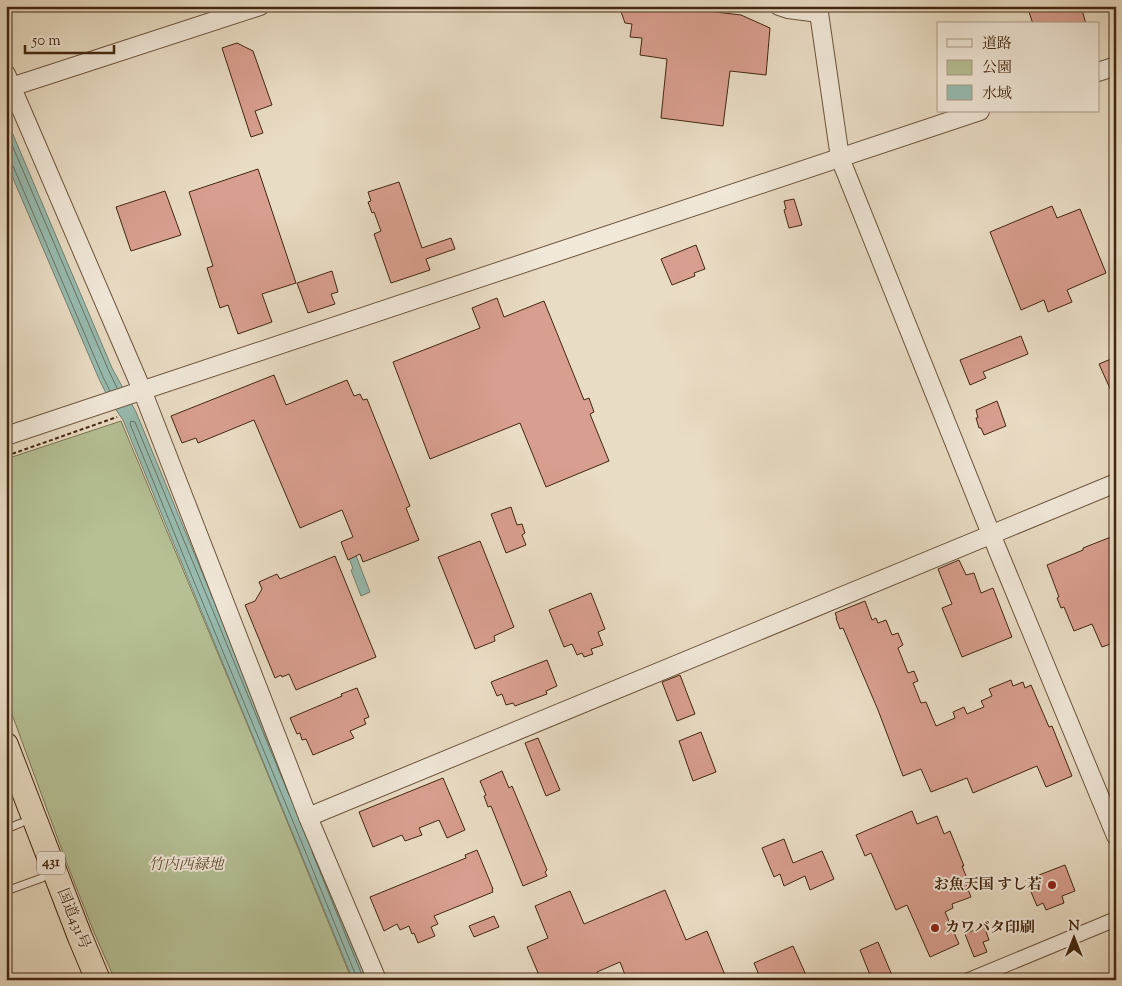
<svg xmlns="http://www.w3.org/2000/svg" width="1122" height="986" font-family="'Sorts Mill Goudy','Noto Serif JP',serif">
	<style>
		.green { fill: #b5c095; stroke: #7c7452 }
		.water { fill: #97bcb1; stroke: #758070 }
		.lines { fill: none; stroke-linecap: round; stroke-linejoin: round }
		.shore { stroke: #6c7260; stroke-width: 1 }
		.building { fill: #d89e8f; stroke: #42270f }
		.service-casing { stroke: #6c543c; stroke-width: 9 }
		.minor-casing { stroke: #6c543c; stroke-width: 16 }
		.tertiary-casing { stroke: #6c543c; stroke-width: 20 }
		.trunk-casing { stroke: #42270f; stroke-width: 26 }
		.path { stroke: #42270f; stroke-width: 2; stroke-dasharray: 4 2.5; stroke-linecap: butt }
		.service { stroke: #f1e8d9; stroke-width: 7 }
		.minor { stroke: #f1e8d9; stroke-width: 14 }
		.tertiary { stroke: #f1e8d9; stroke-width: 18 }
		.trunk { stroke: #e9dcc4; stroke-width: 24 }
		.poi-dot { fill: #8f2418; stroke: #f1e8d9; stroke-width: 2 }
		.labels { text-anchor: middle; dominant-baseline: central; stroke-width: 4; stroke-linejoin: round; paint-order: stroke }
		.shield { fill: #f1e8d9; stroke: #76614c; stroke-width: 1 }
		.shield-label { font-size: 14px; font-weight: bold; fill: #42270f }
		.park-label { font-size: 15px; font-style: italic; fill: #5f4d30; stroke: #f1e8d9 }
		.poi-label { font-size: 15px; font-weight: bold; fill: #42270f; stroke: #f1e8d9; text-anchor: end }
		.street-label { font-size: 15px; fill: #42270f; stroke: #f1e8d9 }
	</style>
	<rect width="100%" height="100%" fill="#e9dcc4"/>
	<filter id="stains"><feTurbulence type="fractalNoise" baseFrequency=".004" numOctaves="4"/><feColorMatrix values="0 0 0 0 .2 0 0 0 0 .09 0 0 0 0 .02 0 0 0 .5 -.17"/></filter>
	<radialGradient id="worn" r=".72"><stop offset=".6" stop-color="#630" stop-opacity="0"/><stop offset="1" stop-color="#630" stop-opacity=".3"/></radialGradient>
	<polygon class="green" points="121,421 239,704 352,980 115,980 93,930 66,861 6,698 6,459"/>
	<g class="water">
		<polygon points="6,118 112,368 136,412 370,980 353,980 123,420 110,401 99,379 6,162"/>
		<polygon points="355,553 370,592 361,596 351,570 353,569 348,555"/>
	</g>
	<g class="lines">
		<g class="shore">
			<polyline points="6,131 108,369 117,388"/>
			<polyline points="6,162 10,163 13,166 103,377 110,391"/>
			<path d="M289,795L135,422L131,421L130,424C204,609 282,792 356,976L357,980"/>
			<polyline points="312,852 364,980"/>
		</g>
	</g>
	<g class="building">
		<polygon points="619,6 665,6 741,15 770,28 766,75 730,71 723,126 661,118 667,59 640,55 642,38 630,37 632,24 625,23"/>
		<polygon points="1027,6 1081,6 1086,24 1033,24"/>
		<polygon points="237,43 253,51 272,105 255,111 263,133 251,137 222,48"/>
		<polygon points="258,169 296,283 262,294 272,322 238,334 228,305 220,308 207,268 213,266 189,192"/>
		<polygon points="399,182 422,248 451,238 455,249 426,259 430,270 391,283 374,234 381,231 374,212 372,213 368,202 371,201 368,192"/>
		<polygon points="165,191 181,235 131,251 116,207"/>
		<polygon points="794,199 802,225 789,228 784,210 786,209 784,201"/>
		<polygon points="1052,206 1057,218 1080,209 1106,273 1067,290 1072,302 1048,312 1044,300 1021,310 990,232"/>
		<polygon points="696,245 705,269 694,273 695,276 672,285 661,259"/>
		<polygon points="332,271 338,292 331,294 335,304 308,313 297,283"/>
		<polygon points="497,298 504,317 544,301 584,400 589,398 594,412 590,414 609,461 546,487 520,423 430,459 393,362 480,328 472,308"/>
		<polygon points="1021,336 1028,354 983,372 986,378 970,385 960,360"/>
		<polygon points="1116,357 1116,402 1099,364"/>
		<polygon points="274,375 286,405 347,380 354,396 360,394 363,400 367,399 410,506 406,508 419,540 363,562 360,554 348,560 341,542 353,537 342,510 300,528 254,420 198,443 196,438 182,443 171,416"/>
		<polygon points="997,401 1006,426 984,435 981,428 979,428 976,418 978,418 976,410"/>
		<polygon points="511,507 517,525 522,524 525,533 522,535 526,545 506,553 491,514"/>
		<polygon points="1116,535 1116,642 1102,647 1092,624 1074,631 1064,607 1061,608 1057,598 1059,597 1047,565 1083,550 1083,548"/>
		<polygon points="480,541 514,627 494,636 495,641 475,649 438,557"/>
		<polygon points="335,556 376,657 296,690 289,674 282,677 281,675 275,678 245,605 255,601 262,589 259,582 277,574 280,579"/>
		<polygon points="959,560 966,575 974,573 981,593 993,588 1012,637 962,657 942,608 952,604 938,569"/>
		<polygon points="591,593 605,629 598,632 603,645 591,649 593,654 584,657 582,653 577,655 572,644 564,647 549,610"/>
		<polygon points="865,601 872,620 876,618 878,623 886,620 892,635 898,633 903,645 898,648 908,673 914,671 918,681 913,683 921,703 926,702 936,726 955,718 953,712 964,707 967,714 984,707 981,701 992,696 989,689 1011,680 1013,686 1023,682 1025,688 1031,685 1049,727 1052,726 1072,776 1046,787 1037,766 973,793 967,778 931,792 921,769 903,776 878,710 843,628 840,629 836,618 837,618 835,613"/>
		<polygon points="547,660 557,686 546,691 547,694 515,706 513,703 506,705 502,694 497,696 491,682"/>
		<polygon points="680,675 695,714 677,721 662,682"/>
		<polygon points="357,688 369,717 364,719 366,724 350,731 354,738 313,755 306,739 302,740 300,733 297,734 290,718 342,696 341,694"/>
		<polygon points="701,732 716,772 693,781 679,741"/>
		<polygon points="538,738 560,790 546,796 525,743"/>
		<polygon points="502,771 509,788 512,786 547,870 545,872 547,876 523,886 491,806 488,807 484,796 486,795 480,781"/>
		<polygon points="443,778 465,830 447,838 439,820 419,828 422,835 405,841 402,835 373,847 359,812"/>
		<polygon points="912,811 917,824 937,816 944,834 950,831 964,866 962,866 968,881 965,882 971,897 952,904 953,908 945,912 959,944 930,957 907,905 896,910 871,853 865,856 856,835"/>
		<polygon points="784,839 793,863 822,851 834,879 810,890 805,876 784,886 780,874 774,877 762,848"/>
		<polygon points="477,850 493,889 492,889 493,892 434,916 438,924 431,927 435,936 418,943 414,933 412,934 409,926 400,930 397,924 384,931 370,897 466,858 465,855"/>
		<polygon points="1065,865 1075,891 1062,896 1064,903 1046,910 1043,903 1037,906 1026,880"/>
		<polygon points="665,890 686,940 707,931 727,980 627,980 620,962 597,972 600,980 541,980 527,947 548,938 535,906 570,891 584,924"/>
		<polygon points="494,916 499,927 474,937 469,926"/>
		<polygon points="984,926 989,940 983,942 987,952 974,957 965,934"/>
		<polygon points="878,942 894,980 872,980 860,950"/>
		<polygon points="793,946 806,975 794,980 761,980 754,963"/>
	</g>
	<g class="lines">
		<defs>
			<g id="service">
				<polyline points="6,829 21,823"/>
				<polyline points="6,891 42,878"/>
			</g>
			<polyline id="minor" points="969,980 1116,919"/>
			<g id="tertiary">
				<polyline points="779,6 788,9 819,13"/>
				<polyline points="818,6 840,158 991,534 1116,836"/>
				<polyline points="1098,72 1116,66"/>
				<polyline points="6,74 142,390 308,817 377,980"/>
				<polyline points="11,87 260,6"/>
				<polyline points="6,436 980,111"/>
				<polyline points="308,817 1116,483"/>
			</g>
			<polyline id="trunk" points="6,745 80,937 98,980"/>
		</defs>
		<use href="#service" class="service-casing"/>
		<use href="#minor" class="minor-casing"/>
		<use href="#tertiary" class="tertiary-casing"/>
		<use href="#trunk" class="trunk-casing"/>
		<g class="path">
			<polyline points="6,456 117,417"/>
			<polyline points="6,718 10,727"/>
		</g>
		<use href="#service" class="service"/>
		<use href="#minor" class="minor"/>
		<use href="#tertiary" class="tertiary"/>
		<use href="#trunk" class="trunk"/>
	</g>
	<g class="poi-dot">
		<circle cx="1052" cy="885" r="5"/>
		<circle cx="935" cy="928" r="5"/>
	</g>
	<g class="labels">
		<rect class="shield" x="37" y="851.5" width="28" height="23" rx="4"/>
		<g class="shield-label">
			<text x="51" y="863">431</text>
		</g>
		<g class="park-label">
			<text x="186" y="865">竹内西緑地</text>
		</g>
		<g class="poi-label">
			<text x="1042" y="885">お魚天国 すし若</text>
			<text x="945" y="928" text-anchor="start">カワバタ印刷</text>
		</g>
		<g class="street-label">
			<text transform="translate(73 919) rotate(68)">国道431号</text>
		</g>
	</g>
	<rect width="1122" height="986" fill="none" stroke="#e9dcc4" stroke-width="25"/>
	<rect x="8" y="8" width="1107" height="971" fill="none" stroke="#42270f" stroke-width="2.5"/>
	<rect x="12" y="12" width="1097" height="961" fill="none" stroke="#42270f"/>
	<rect x="937" y="22" width="162" height="90" fill="#f1e8d9" stroke="#ab9b88"/>
	<rect x="947" y="39" width="25" height="8" fill="#f1e8d9" stroke="#ab9b88"/>
	<text x="982" y="48" font-size="15" fill="#42270f">道路</text>
	<rect x="947" y="60" width="25" height="15" fill="#b5c095" stroke="#ab9b88"/>
	<text x="982" y="72" font-size="15" fill="#42270f">公園</text>
	<rect x="947" y="85" width="25" height="15" fill="#97bcb1" stroke="#ab9b88"/>
	<text x="982" y="98" font-size="15" fill="#42270f">水域</text>
	<g transform="translate(1074 938)" stroke="#f1e8d9" stroke-width="4" paint-order="stroke">
	<path d="M0-4L9 19L0 12L-9 19Z" fill="#42270f"/>
	<text y="-8" font-size="14" font-weight="bold" text-anchor="middle" fill="#42270f">N</text>
	</g>
	<path d="M25 45v8h89v-8" fill="none" stroke="#42270f" stroke-width="2.5"/>
	<text x="32" y="45" font-size="15" fill="#42270f" stroke="#f1e8d9" stroke-width="4" paint-order="stroke">50 m</text>
	<rect width="100%" height="100%" filter="url(#stains)"/>
	<rect width="100%" height="100%" fill="url(#worn)"/>
</svg>
